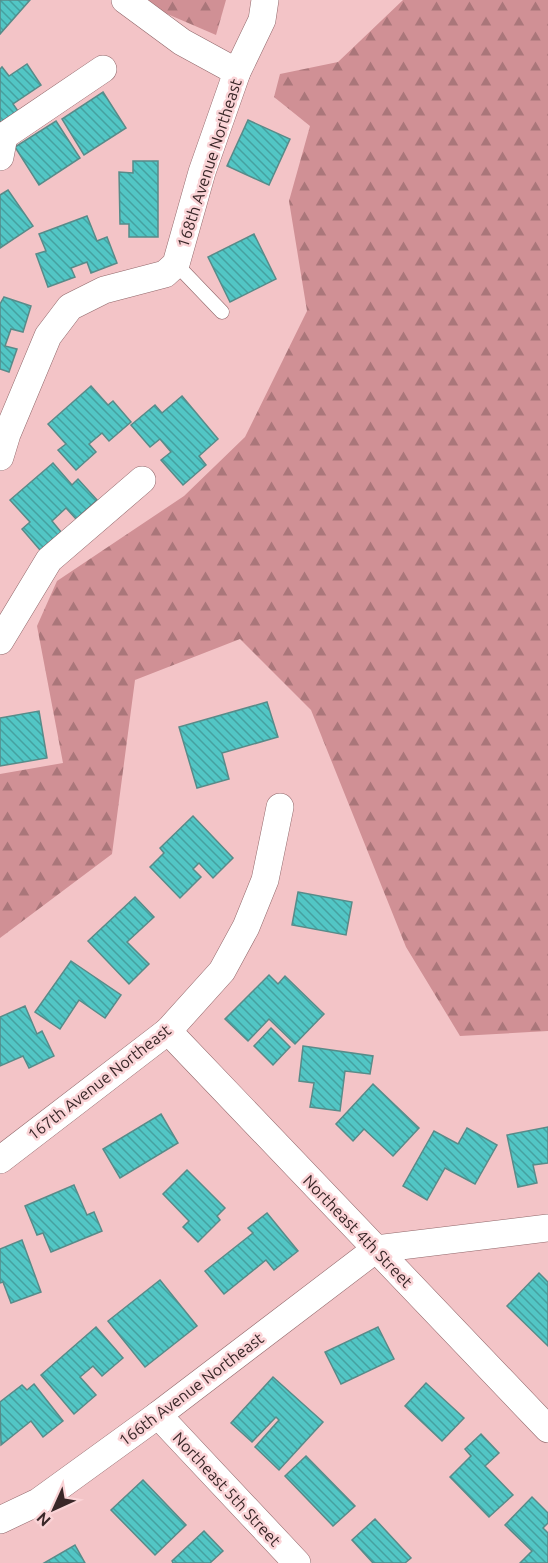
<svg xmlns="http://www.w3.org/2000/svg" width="548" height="1563" font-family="Ubuntu,sans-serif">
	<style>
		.forest { fill: url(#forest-firs) }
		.building { fill: url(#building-back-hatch); stroke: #588b89; stroke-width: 1.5 }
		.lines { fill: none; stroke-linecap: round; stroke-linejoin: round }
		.lane-casing { stroke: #91676a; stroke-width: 15 }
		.street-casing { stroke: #91676a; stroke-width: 28 }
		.lane { stroke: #fff; stroke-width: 14 }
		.street { stroke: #fff; stroke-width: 27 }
		.labels { text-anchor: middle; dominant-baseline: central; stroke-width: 5; stroke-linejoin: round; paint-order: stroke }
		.street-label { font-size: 16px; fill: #392728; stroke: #fad3d6 }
	</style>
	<defs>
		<pattern id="forest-firs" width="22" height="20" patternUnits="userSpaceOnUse" patternTransform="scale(1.5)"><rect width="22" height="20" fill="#d09095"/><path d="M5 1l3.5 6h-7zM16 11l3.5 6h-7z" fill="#aa767a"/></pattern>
		<pattern id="building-back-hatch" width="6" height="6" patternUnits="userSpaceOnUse" patternTransform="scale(1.5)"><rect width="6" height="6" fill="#52c6c5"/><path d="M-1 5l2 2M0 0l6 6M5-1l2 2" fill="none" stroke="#45a1a0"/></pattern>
	</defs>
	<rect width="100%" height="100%" fill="#f3c4c7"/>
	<g class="forest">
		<polygon points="147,0 226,0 216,35 158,10"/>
		<polygon points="403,0 548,0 548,1031 460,1036 406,947 311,710 240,639 135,680 112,854 0,938 0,774 63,763 37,626 57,581 184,496 245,437 307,311 289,201 310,126 274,97 280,74 338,62"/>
	</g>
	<g class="building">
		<polygon points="0,0 30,0 0,34"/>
		<polygon points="27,64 41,85 13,104 18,111 0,123 0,69 2,67 9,76"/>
		<polygon points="103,92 126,128 84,155 62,119"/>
		<polygon points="248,120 290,139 269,185 227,166"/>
		<polygon points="56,121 80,158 39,185 15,147"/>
		<polygon points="133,161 158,161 158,237 129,237 129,224 120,224 119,172 133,173"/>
		<polygon points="8,190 33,226 0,248 0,195"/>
		<polygon points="87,216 97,241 107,237 117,263 91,273 87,262 71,268 75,277 48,287 36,254 46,251 39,234"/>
		<polygon points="254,234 276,279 230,302 208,257"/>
		<polygon points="4,297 31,306 23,332 11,329 5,346 17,349 9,372 0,369 0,304"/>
		<polygon points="91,386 108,405 113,401 131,422 109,441 102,433 89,444 96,452 76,470 58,450 66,444 48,424"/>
		<polygon points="182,396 218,439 199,456 206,465 183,485 161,460 171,452 160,439 150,447 131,425 155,405 162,413"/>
		<polygon points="53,463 72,485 78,479 97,500 76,519 66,508 52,521 61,532 40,550 22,529 30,522 10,500"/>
		<polygon points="267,702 278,737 222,753 229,779 197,788 179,727"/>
		<polygon points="39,711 47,758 0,766 0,718"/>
		<polygon points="193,816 233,858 213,878 199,863 193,869 201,877 180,898 150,867 164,853 160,848"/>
		<polygon points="298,892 352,902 346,935 292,925"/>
		<polygon points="135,897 154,917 127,942 149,964 129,984 88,941"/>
		<polygon points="71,961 121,995 105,1018 79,1000 60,1029 35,1012"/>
		<polygon points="269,975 278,984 285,976 324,1014 295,1044 269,1019 248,1041 225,1019"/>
		<polygon points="25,1006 37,1034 42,1031 54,1056 29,1068 23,1056 0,1066 0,1017"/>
		<polygon points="271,1028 290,1047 273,1065 254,1046"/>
		<polygon points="303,1046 373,1056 370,1074 345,1071 340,1111 310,1107 314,1083 299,1081"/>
		<polygon points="373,1084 419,1128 393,1156 364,1129 353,1141 336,1124"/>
		<polygon points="161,1114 178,1143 120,1178 103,1149"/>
		<polygon points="548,1127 548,1163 533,1165 537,1183 518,1187 507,1135"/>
		<polygon points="467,1128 497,1145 475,1184 445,1168 427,1200 403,1186 434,1131 458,1144"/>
		<polygon points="187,1170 225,1208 217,1216 220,1220 198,1242 183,1227 189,1221 163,1194"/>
		<polygon points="74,1185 87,1215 94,1212 102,1231 51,1252 43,1233 37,1235 25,1206"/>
		<polygon points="267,1213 298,1251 274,1270 266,1260 224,1294 205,1271 253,1233 248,1228"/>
		<polygon points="22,1240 41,1292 11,1303 3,1282 0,1283 0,1249"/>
		<polygon points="539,1273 548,1282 548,1346 507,1306"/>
		<polygon points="160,1280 197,1326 145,1367 108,1321"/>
		<polygon points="96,1327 123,1358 102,1376 93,1366 80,1377 96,1395 74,1414 41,1375"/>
		<polygon points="378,1327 394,1359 341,1384 325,1352"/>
		<polygon points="273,1377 323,1422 279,1470 255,1447 279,1420 276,1417 252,1442 231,1423"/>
		<polygon points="426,1383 464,1418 442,1441 405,1406"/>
		<polygon points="34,1384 63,1421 43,1437 31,1421 1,1445 0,1402 22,1385 27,1390"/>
		<polygon points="481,1434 499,1453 485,1466 513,1495 489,1517 450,1477 471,1456 465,1449"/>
		<polygon points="306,1456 355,1506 333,1526 285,1476"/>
		<polygon points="143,1480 186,1525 155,1555 111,1510"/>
		<polygon points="532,1497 548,1513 548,1523 543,1528 548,1533 548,1563 520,1563 532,1551 505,1525"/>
		<polygon points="375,1519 411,1558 405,1563 373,1563 352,1540"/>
		<polygon points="204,1531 223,1551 210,1563 173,1563 172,1561"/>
		<polygon points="75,1545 85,1563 44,1563"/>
	</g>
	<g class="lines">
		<defs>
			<polyline id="lane" points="176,264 222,312"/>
			<g id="street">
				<polyline points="125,0 182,42 237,72"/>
				<polyline points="0,157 4,136 103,69"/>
				<polyline points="0,457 7,434 48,336 70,307 104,290 165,274 176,264 202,172 237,72 262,20 265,0"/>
				<polyline points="0,641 49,560 142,480"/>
				<polyline points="168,1031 548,1429"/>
				<polyline points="0,1160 168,1031 222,971 246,927 265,880 280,807"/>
				<polyline points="158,1415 297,1563"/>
				<polyline points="0,1520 38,1502 158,1415 376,1249 548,1228"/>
			</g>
		</defs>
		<use href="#lane" class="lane-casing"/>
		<use href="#street" class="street-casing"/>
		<use href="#lane" class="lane"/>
		<use href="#street" class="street"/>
	</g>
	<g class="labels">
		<g class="street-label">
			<text transform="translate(209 163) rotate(-72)">168th Avenue Northeast</text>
			<text transform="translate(99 1082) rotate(-38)">167th Avenue Northeast</text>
			<text transform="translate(358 1231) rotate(46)">Northeast 4th Street</text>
			<text transform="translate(191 1389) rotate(-37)">166th Avenue Northeast</text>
			<text transform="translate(227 1489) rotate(47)">Northeast 5th Street</text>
		</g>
	</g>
	<g transform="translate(54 1509) rotate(225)" stroke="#fad3d6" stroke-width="4.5" paint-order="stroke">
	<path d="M0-4.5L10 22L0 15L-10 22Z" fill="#392728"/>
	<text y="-9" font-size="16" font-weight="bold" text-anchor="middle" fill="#392728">N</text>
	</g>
</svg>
